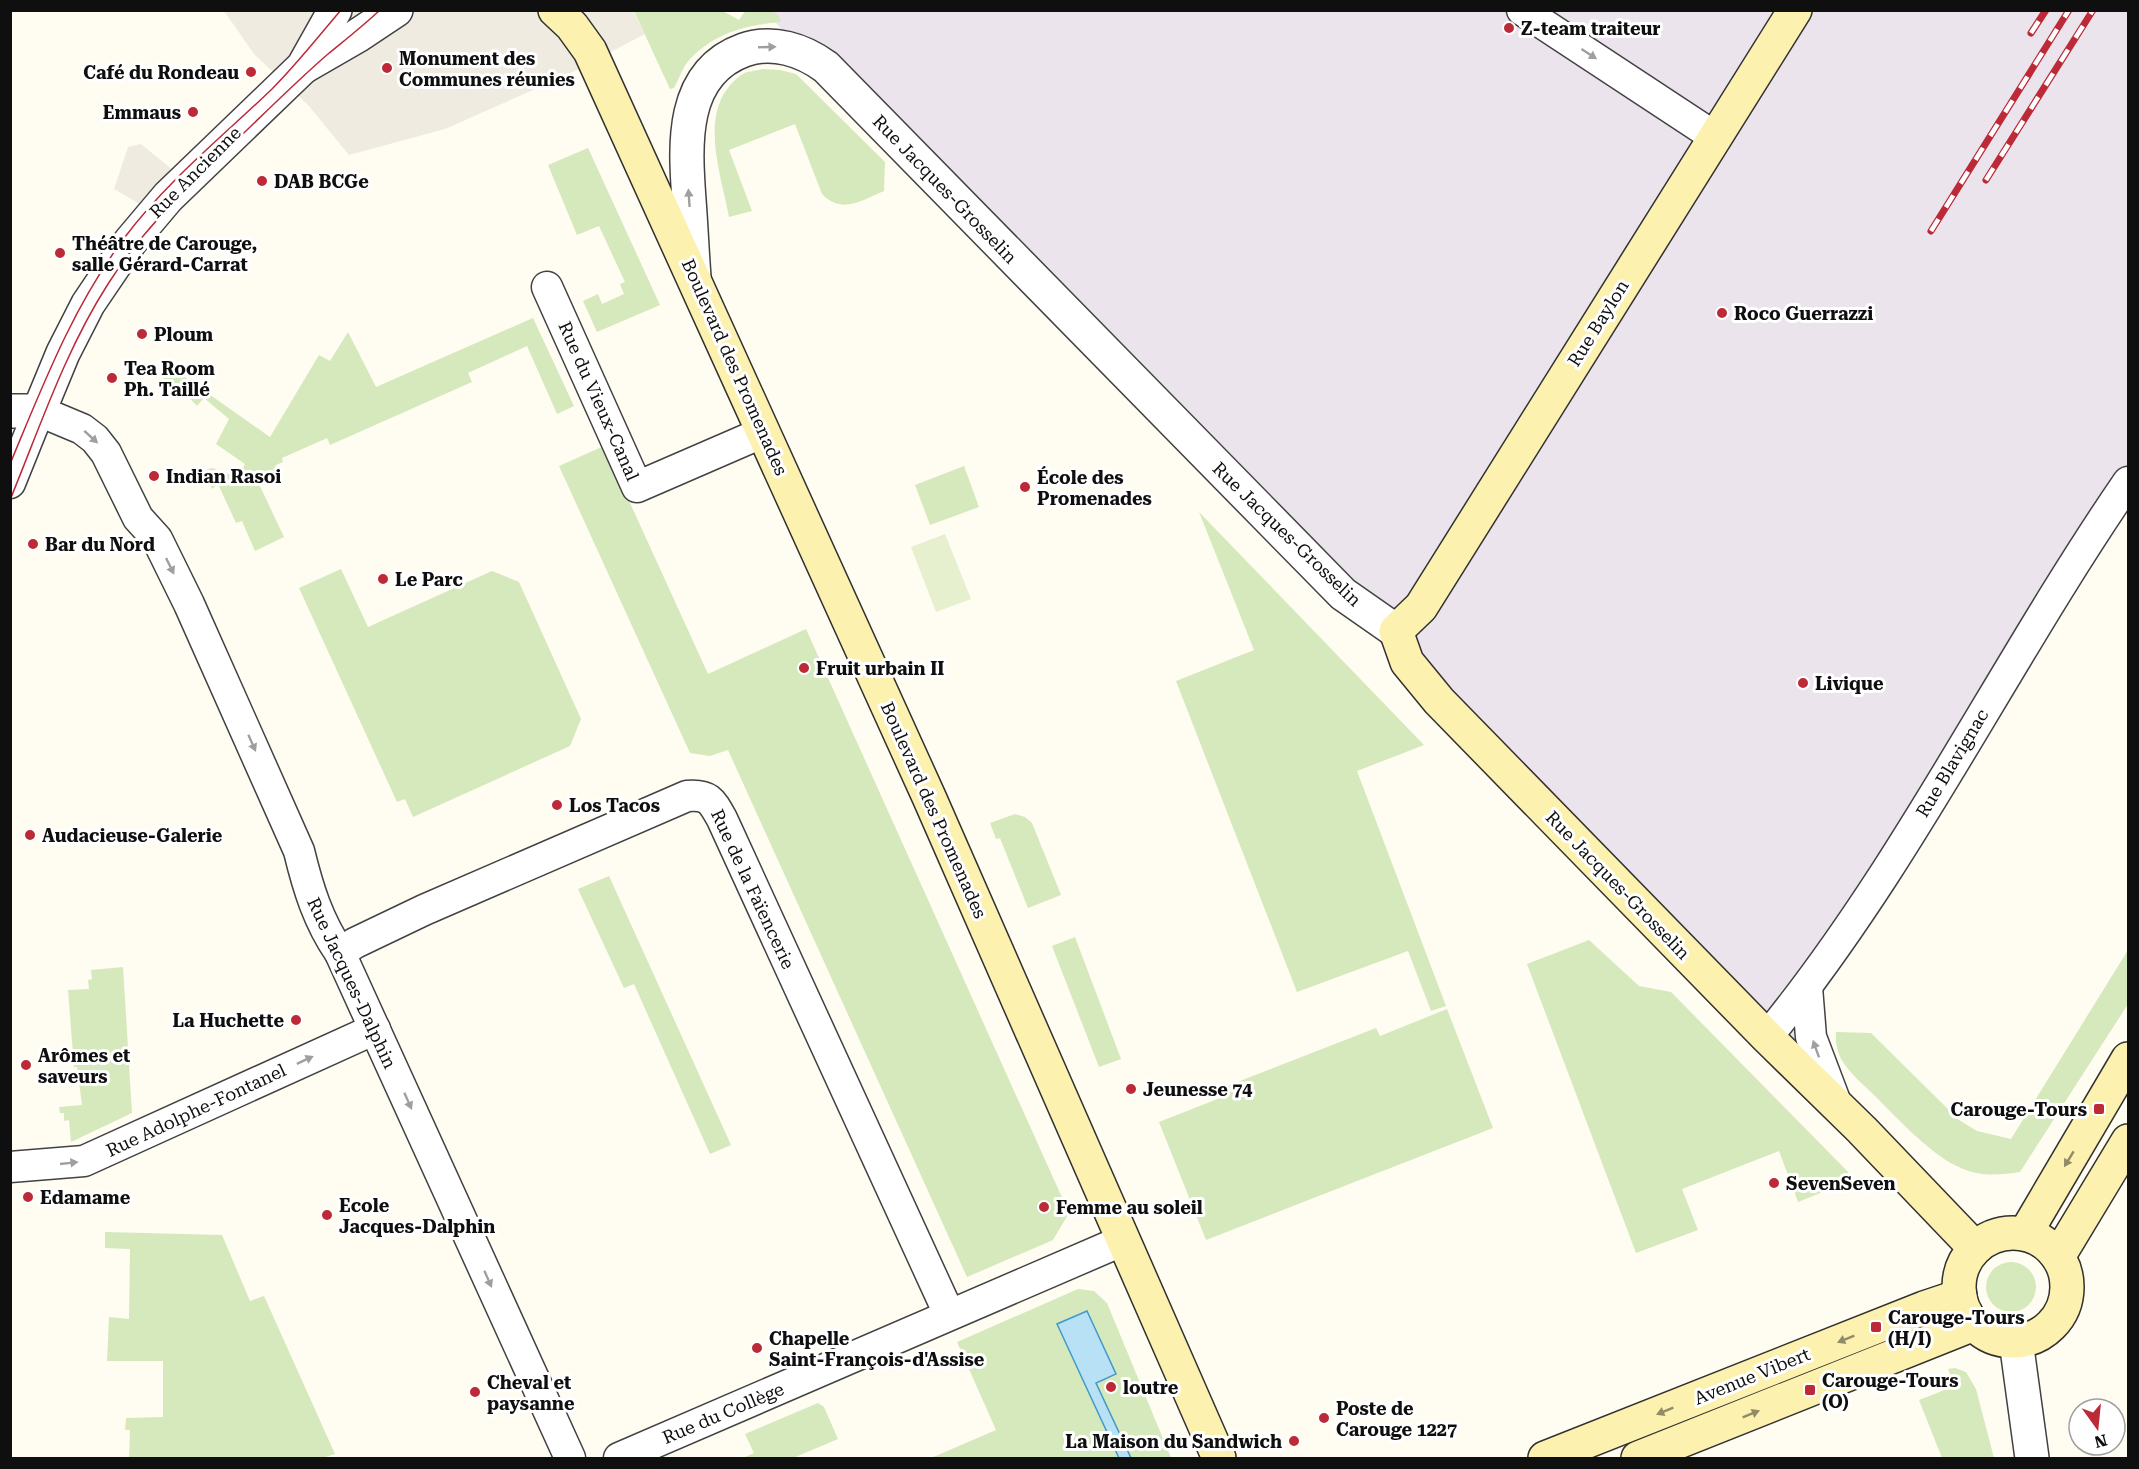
<svg xmlns="http://www.w3.org/2000/svg" width="2139" height="1469" font-family="'Roboto Serif',serif">
	<style>
		.industrial { fill: #ece4ed }
		.green { fill: #d5e9bc }
		.pitch { fill: #e6f0ce }
		.plaza { fill: #efebe0 }
		.water { fill: #b8e1f5; stroke: #4199ca; stroke-width: 1.5 }
		.lines { fill: none; stroke-linecap: round; stroke-linejoin: round }
		.minor-casing { stroke: #424242; stroke-width: 33 }
		.tertiary-casing { stroke: #424242; stroke-width: 36 }
		.secondary-casing { stroke: #313131; stroke-width: 36 }
		.minor { stroke: #fff; stroke-width: 30 }
		.tertiary { stroke: #fff; stroke-width: 33 }
		.secondary { stroke: #fcf1af; stroke-width: 33 }
		.tram { stroke: #bc2a38; stroke-width: 1.5 }
		.rail-casing { stroke: #bc2a38; stroke-width: 7 }
		.rail { stroke: #fff; stroke-width: 4.5; stroke-dasharray: 14; stroke-linecap: butt }
		.oneway { fill: #9f9f9f }
		.oneway2 { fill: #918b67 }
		.poi-dot { fill: #bc2a38; stroke: #fff; stroke-width: 2 }
		.labels { text-anchor: middle; dominant-baseline: central; stroke-width: 6; stroke-linejoin: round; paint-order: stroke }
		.poi-label { font-size: 18px; font-weight: bold; fill: #0f0f0f; stroke: #fff; text-anchor: start }
		.street-label { font-size: 18px; fill: #0f0f0f; stroke: #fff }
	</style>
	<rect width="100%" height="100%" fill="#fffcf2"/>
	<polygon class="industrial" points="770,11 2128,11 2128,502 1784,1056 773,20"/>
	<g class="green">
		<path d="M634,11H723L739,20L745,11C758,10 775,6 781,20L780,22C744,26 717,32 690,59C683,66 679,79 674,88L670,89Z"/>
		<path d="M762,69L780,70L796,74L885,162L884,191C862,200 842,215 822,194L795,124L729,150L752,211L729,217C721,173 696,109 740,76C745,71 756,71 762,69Z"/>
		<polygon points="588,148 660,305 597,332 583,301 598,294 602,304 624,294 620,284 625,282 599,226 577,235 548,165"/>
		<path d="M533,318L574,406L557,414L527,346L468,373L472,382L330,445L327,438L282,458L283,462L276,465L273,472L275,477L259,484L284,537L255,551L242,521L236,523L218,484L212,489L203,471L212,468L237,477L245,464L216,444L229,419L204,398L197,406C186,393 175,388 160,382L172,368L270,437L319,355L330,361L348,332L376,387Z"/>
		<polygon points="604,446 708,674 806,629 1069,1213 1053,1240 967,1277 728,750 710,756 690,753 559,466"/>
		<polygon points="964,466 979,507 930,525 915,485"/>
		<polygon points="1199,512 1424,745 1357,771 1446,1006 1431,1011 1408,951 1297,992 1176,681 1254,650"/>
		<polygon points="341,569 368,627 492,571 519,582 581,719 570,746 413,817 405,799 397,802 299,588"/>
		<polygon points="1015,814 1025,817 1032,823 1061,895 1028,908 1000,838 996,839 990,823"/>
		<polygon points="609,876 731,1145 710,1154 634,984 624,988 578,889"/>
		<polygon points="1075,937 1121,1059 1099,1067 1052,946"/>
		<polygon points="1589,940 1639,986 1671,992 1855,1179 1798,1202 1779,1151 1682,1189 1698,1230 1636,1253 1527,964"/>
		<path d="M2128,950V1004L2020,1172C1999,1175 1981,1177 1961,1168C1932,1156 1898,1119 1876,1097C1864,1085 1850,1074 1841,1059C1837,1051 1835,1042 1836,1032L1871,1033L1959,1120L1977,1131L2011,1139Z"/>
		<polygon points="123,967 132,1113 71,1142 69,1120 64,1121 64,1113 60,1113 59,1107 82,1105 77,1067 74,1067 68,990 89,989 88,980 92,979 91,970"/>
		<polygon points="1447,1009 1493,1128 1206,1240 1159,1122 1225,1096 1222,1088 1376,1028 1380,1036"/>
		<polygon points="105,1232 222,1235 250,1301 264,1296 335,1454 322,1458 129,1458 130,1430 125,1430 126,1418 163,1417 163,1361 107,1361 109,1317 129,1319 130,1249 105,1248"/>
		<circle cx="2011" cy="1287" r="25"/>
		<polygon points="1078,1289 1094,1291 1107,1303 1171,1458 931,1458 996,1430 957,1342"/>
		<polygon points="1955,1368 1966,1372 1976,1389 1994,1458 1942,1458 1919,1400 1955,1386 1948,1369"/>
		<polygon points="818,1403 824,1407 838,1439 793,1458 743,1458 754,1453 745,1434"/>
	</g>
	<polygon class="pitch" points="945,534 971,599 936,612 911,547"/>
	<g class="plaza">
		<polygon points="224,11 633,11 645,34 567,75 445,129 349,155 308,105 254,54"/>
		<polygon points="141,144 175,172 143,206 114,189 128,147"/>
	</g>
	<polygon class="water" points="1087,1311 1116,1374 1096,1383 1131,1458 1119,1458 1057,1324"/>
	<g class="lines">
		<defs>
			<g id="minor">
				<polyline points="1522,10 1715,137"/>
				<polyline points="547,287 637,487 764,432"/>
				<path d="M10,483L39,411L82,429L95,439L106,453L138,518L157,539L189,604L299,851C308,888 318,921 340,953L570,1458"/>
				<path d="M340,953L355,943L424,910L687,796C709,794 712,801 722,819L949,1314"/>
				<polyline points="1807,987 1811,1037 1836,1103"/>
				<path d="M1767,1037C1907,866 2003,664 2128,482"/>
				<polyline points="10,1167 84,1161 375,1029"/>
				<polyline points="619,1458 1124,1240"/>
			</g>
			<g id="tertiary">
				<polyline points="305,66 357,36 396,10"/>
				<path d="M694,277C692,251 691,226 689,200C685,145 680,73 744,50C773,40 803,50 826,67L1343,594L1396,631"/>
				<polyline points="10,411 39,411 63,353 88,304 130,242 168,197 303,67 335,10"/>
				<polyline points="2016,1341 2032,1458"/>
			</g>
			<g id="secondary">
				<polyline points="555,10 572,26 590,51 929,797 1219,1458"/>
				<polyline points="1795,10 1421,607 1396,631 1407,662 1439,701 1767,1037 1862,1130 1975,1248"/>
				<circle cx="2013" cy="1287" r="54"/>
				<polyline points="2025,1234 2128,1059"/>
				<polyline points="2058,1257 2128,1141"/>
				<polyline points="1545,1458 1924,1308 1960,1296"/>
				<polyline points="1638,1458 1974,1324"/>
			</g>
		</defs>
		<use href="#minor" class="minor-casing"/>
		<use href="#tertiary" class="tertiary-casing"/>
		<use href="#secondary" class="secondary-casing"/>
		<use href="#minor" class="minor"/>
		<use href="#tertiary" class="tertiary"/>
		<use href="#secondary" class="secondary"/>
		<g class="tram">
			<path d="M10,464C43,385 73,306 125,237C166,182 222,137 272,89C297,64 318,37 341,10"/>
			<path d="M10,500C40,427 65,351 108,284C139,235 179,195 222,154C257,121 291,86 328,54C345,40 363,26 380,10"/>
		</g>
		<defs>
			<g id="rail">
				<polyline points="2031,33 2046,10"/>
				<polyline points="1986,180 2093,10"/>
				<polyline points="1931,231 2069,10"/>
			</g>
		</defs>
		<use href="#rail" class="rail-casing"/>
		<use href="#rail" class="rail"/>
	</g>
	<defs><path id="oneway-solid" d="M-6-.8H1V-3.2L6.5 0L1 3.2V.8H-6Z" transform="scale(1.5)"/></defs>
	<g class="oneway">
		<use href="#oneway-solid" transform="translate(767 47) rotate(-2)"/>
		<use href="#oneway-solid" transform="translate(1589 54) rotate(33)"/>
		<use href="#oneway-solid" transform="translate(689 198) rotate(-94)"/>
		<use href="#oneway-solid" transform="translate(91 437) rotate(42)"/>
		<use href="#oneway-solid" transform="translate(170 566) rotate(64)"/>
		<use href="#oneway-solid" transform="translate(252 743) rotate(66)"/>
		<use href="#oneway-solid" transform="translate(1816 1049) rotate(-110)"/>
		<use href="#oneway-solid" transform="translate(305 1060) rotate(-25)"/>
		<use href="#oneway-solid" transform="translate(408 1101) rotate(66)"/>
		<use href="#oneway-solid" transform="translate(69 1163) rotate(-6)"/>
		<use href="#oneway-solid" transform="translate(488 1279) rotate(66)"/>
	</g>
	<g class="oneway2">
		<use href="#oneway-solid" transform="translate(2069 1159) rotate(121)"/>
		<use href="#oneway-solid" transform="translate(1846 1339) rotate(158)"/>
		<use href="#oneway-solid" transform="translate(1665 1411) rotate(158)"/>
		<use href="#oneway-solid" transform="translate(1751 1414) rotate(-22)"/>
	</g>
	<g class="poi-dot">
		<circle cx="1509" cy="28" r="6"/>
		<circle cx="387" cy="68" r="6"/>
		<circle cx="251" cy="72" r="6"/>
		<circle cx="193" cy="112" r="6"/>
		<circle cx="262" cy="181" r="6"/>
		<circle cx="60" cy="253" r="6"/>
		<circle cx="1722" cy="313" r="6"/>
		<circle cx="142" cy="334" r="6"/>
		<circle cx="112" cy="378" r="6"/>
		<circle cx="154" cy="476" r="6"/>
		<circle cx="1025" cy="487" r="6"/>
		<circle cx="33" cy="544" r="6"/>
		<circle cx="383" cy="579" r="6"/>
		<circle cx="804" cy="668" r="6"/>
		<circle cx="1803" cy="683" r="6"/>
		<circle cx="557" cy="805" r="6"/>
		<circle cx="30" cy="835" r="6"/>
		<circle cx="296" cy="1020" r="6"/>
		<circle cx="26" cy="1065" r="6"/>
		<circle cx="1131" cy="1089" r="6"/>
		<rect x="2093" y="1103" width="12" height="12" rx="3"/>
		<circle cx="1774" cy="1183" r="6"/>
		<circle cx="28" cy="1197" r="6"/>
		<circle cx="1044" cy="1207" r="6"/>
		<circle cx="327" cy="1215" r="6"/>
		<rect x="1870" y="1321" width="12" height="12" rx="3"/>
		<circle cx="757" cy="1348" r="6"/>
		<circle cx="1111" cy="1387" r="6"/>
		<rect x="1804" y="1384" width="12" height="12" rx="3"/>
		<circle cx="475" cy="1392" r="6"/>
		<circle cx="1324" cy="1418" r="6"/>
		<circle cx="1294" cy="1441" r="6"/>
	</g>
	<g class="labels">
		<g class="poi-label">
			<text x="1521" y="28">Z-team traiteur</text>
			<text x="399" y="58">Monument des<tspan x="399" dy="21">Communes réunies</tspan></text>
			<text x="239" y="72" text-anchor="end">Café du Rondeau</text>
			<text x="181" y="112" text-anchor="end">Emmaus</text>
			<text x="274" y="181">DAB BCGe</text>
			<text x="72" y="243">Théâtre de Carouge,<tspan x="72" dy="21">salle Gérard-Carrat</tspan></text>
			<text x="1734" y="313">Roco Guerrazzi</text>
			<text x="154" y="334">Ploum</text>
			<text x="124" y="368">Tea Room<tspan x="124" dy="21">Ph. Taillé</tspan></text>
			<text x="166" y="476">Indian Rasoi</text>
			<text x="1037" y="477">École des<tspan x="1037" dy="21">Promenades</tspan></text>
			<text x="45" y="544">Bar du Nord</text>
			<text x="395" y="579">Le Parc</text>
			<text x="816" y="668">Fruit urbain II</text>
			<text x="1815" y="683">Livique</text>
			<text x="569" y="805">Los Tacos</text>
			<text x="42" y="835">Audacieuse-Galerie</text>
			<text x="284" y="1020" text-anchor="end">La Huchette</text>
			<text x="38" y="1055">Arômes et<tspan x="38" dy="21">saveurs</tspan></text>
			<text x="1143" y="1089">Jeunesse 74</text>
			<text x="2087" y="1109" text-anchor="end">Carouge-Tours</text>
			<text x="1786" y="1183">SevenSeven</text>
			<text x="40" y="1197">Edamame</text>
			<text x="339" y="1205">Ecole<tspan x="339" dy="21">Jacques-Dalphin</tspan></text>
			<text x="1056" y="1207">Femme au soleil</text>
			<text x="1888" y="1317">Carouge-Tours<tspan x="1888" dy="21">(H/I)</tspan></text>
			<text x="769" y="1338">Chapelle<tspan x="769" dy="21">Saint-François-d'Assise</tspan></text>
			<text x="1822" y="1380">Carouge-Tours<tspan x="1822" dy="21">(O)</tspan></text>
			<text x="487" y="1382">Cheval et<tspan x="487" dy="21">paysanne</tspan></text>
			<text x="1123" y="1387">loutre</text>
			<text x="1336" y="1408">Poste de<tspan x="1336" dy="21">Carouge 1227</tspan></text>
			<text x="1282" y="1441" text-anchor="end">La Maison du Sandwich</text>
		</g>
		<g class="street-label">
			<text transform="translate(195 172) rotate(-45)">Rue Ancienne</text>
			<text transform="translate(945 189) rotate(46)">Rue Jacques-Grosselin</text>
			<text transform="translate(1598 323) rotate(-58)">Rue Baylon</text>
			<text transform="translate(735 367) rotate(66)">Boulevard des Promenades</text>
			<text transform="translate(599 401) rotate(66)">Rue du Vieux-Canal</text>
			<text transform="translate(1287 534) rotate(44)">Rue Jacques-Grosselin</text>
			<text transform="translate(1952 763) rotate(-59)">Rue Blavignac</text>
			<text transform="translate(934 810) rotate(66)">Boulevard des Promenades</text>
			<text transform="translate(1618 885) rotate(46)">Rue Jacques-Grosselin</text>
			<text transform="translate(753 889) rotate(65)">Rue de la Faïencerie</text>
			<text transform="translate(352 983) rotate(65)">Rue Jacques-Dalphin</text>
			<text transform="translate(196 1110) rotate(-25)">Rue Adolphe-Fontanel</text>
			<text transform="translate(1752 1376) rotate(-22)">Avenue Vibert</text>
			<text transform="translate(723 1413) rotate(-23)">Rue du Collège</text>
		</g>
	</g>
	<rect width="2139" height="1469" fill="none" stroke="#0f0f0f" stroke-width="24"/>
	<g transform="translate(2097 1427) rotate(165)"><circle r="28" fill="#ffffff" stroke="#9f9f9f" stroke-width="1.5"/>
	<path d="M0-4.5L10 22L0 15L-10 22Z" fill="#bc2a38"/>
	<text y="-9" font-size="16" font-weight="bold" text-anchor="middle" fill="#0f0f0f">N</text>
	</g>
</svg>
